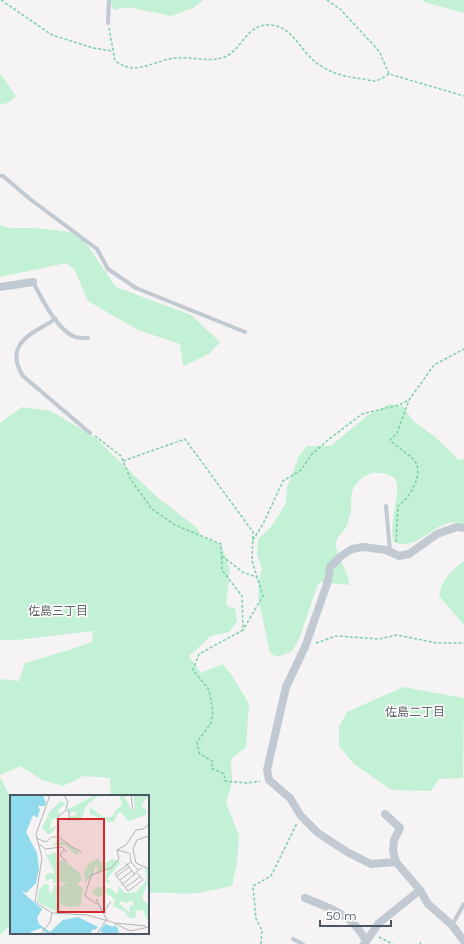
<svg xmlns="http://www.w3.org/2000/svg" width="464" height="944" font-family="Montserrat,'Noto Sans JP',sans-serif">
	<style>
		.green { fill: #c3f1d5 }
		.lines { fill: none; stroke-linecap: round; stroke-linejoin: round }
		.path { stroke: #7ad0a6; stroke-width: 1.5; stroke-dasharray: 3 2; stroke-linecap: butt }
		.lane { stroke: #c1cad2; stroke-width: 4 }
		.street { stroke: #c1cad2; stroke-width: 8 }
		.labels { text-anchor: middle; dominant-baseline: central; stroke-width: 3; stroke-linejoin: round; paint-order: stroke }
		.neighbourhood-label { font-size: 12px; fill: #5f6368; stroke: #fff }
		.inset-road { fill: none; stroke: #b1b4b9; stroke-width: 1 }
		.view { fill: #d62828; fill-opacity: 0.15; stroke: #d62828; stroke-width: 2 }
		.inset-edge { fill: none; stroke: #4a5661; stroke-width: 2 }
	</style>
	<rect width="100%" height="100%" fill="#f5f3f3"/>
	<g class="green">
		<polygon points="109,0 203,0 193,8 171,16 128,7 114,10"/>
		<polygon points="422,0 464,0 464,13 424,2"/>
		<polygon points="0,73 16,96 9,102 2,105 0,103"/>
		<polygon points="0,225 10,228 36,228 79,233 116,287 191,315 220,342 209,354 183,366 180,344 138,330 88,301 74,269 66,263 0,277"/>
		<path d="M389,404L403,406L413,421L435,437L459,460L464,459V524C459,523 453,522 448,523C430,528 415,551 394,542C387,525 403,489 395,479C392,475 384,473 378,473C372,472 366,475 361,479C345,492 355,503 349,518C348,522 347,526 345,529C341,535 336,537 336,545C337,559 349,571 349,585L321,582L318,584L299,639L292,651L277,657L270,653L258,597L259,580L262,569L257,553L258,539L271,527L286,503L287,487L300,454L307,446H331L367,416Z"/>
		<path d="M22,407L51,411L93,436L157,497L196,527L202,537L221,544L230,569L226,603L228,607L235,608L237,621L229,632L211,636L189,656L201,673L223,664L233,677L249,704L246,747L231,759L232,782L226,803L239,835L237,862L232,886C221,888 209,891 198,893C181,895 165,891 148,893V796H111L110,778L83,776L63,786L42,780L21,766L0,775V679L19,681L25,663L72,649L92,642L93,631L17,640H0V423Z"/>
		<path d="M464,561V625L439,596C442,579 451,571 464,561Z"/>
		<polygon points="403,687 464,698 463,778 439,779 431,791 392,790 354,764 339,746 339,727 347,712"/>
		<polygon points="0,777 11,798 11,924 0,935"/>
	</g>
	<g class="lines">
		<g class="path">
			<polyline points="1,0 52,35 93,48 112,51"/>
			<polyline points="327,0 340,9 379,51 389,74 464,96"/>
			<path d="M109,28L115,61C122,65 127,68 135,68C149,67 162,59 176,58C191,56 210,63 225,57C242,49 246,26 267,25C291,24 298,47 313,60C328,73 345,77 363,79C367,80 372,81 375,81C380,80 385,76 389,74"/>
			<polyline points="95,436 121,456 131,480 152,509 175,525 221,544 222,570 242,596 243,630 199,654 193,670 209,690 213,711 211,723 197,742 199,753 213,762 211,768 224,774 225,781 247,783 260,781"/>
			<polyline points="123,461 185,439 253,532 252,561 263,596 243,630"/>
			<polyline points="253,540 263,524 283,481 301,470 312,454 328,440 362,414 399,405 409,400 434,365 464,349"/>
			<path d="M396,542L398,506C410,498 425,473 414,460C407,453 397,447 390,440L397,433L409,400"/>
			<polyline points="222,556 244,573 257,577"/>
			<polyline points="316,643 336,636 379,639 397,635 437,643 464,643"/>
			<polyline points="379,937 393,944"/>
			<polyline points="261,944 262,930 256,919 253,886 271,876 297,823"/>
			<polyline points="420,944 421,942"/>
		</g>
		<g class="lane">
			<polyline points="108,23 109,0"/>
			<polyline points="0,176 3,176 30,199 97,249 108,269 136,288 245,332"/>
			<path d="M33,282C42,299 57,330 75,337C79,338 84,338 88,338"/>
			<path d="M56,319C32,333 3,344 23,376L90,433"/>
			<polyline points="386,506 390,551"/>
			<polyline points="452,925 464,904"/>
			<polyline points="293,939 303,944"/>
		</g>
		<g class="street">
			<polyline points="0,287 33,282"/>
			<polyline points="385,814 400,828 394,840 393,851 396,862 420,890 428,904 452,925 464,941"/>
			<polyline points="396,862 371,864 347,852 318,833 301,816 290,798 269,780 267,770 286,687 305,647 328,581 330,567 341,556 352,549 363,547 386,550 399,556 409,554 437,534 457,527 464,528"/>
			<path d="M305,898C332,909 352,914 366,941"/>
			<polyline points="364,944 379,923 420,890"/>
		</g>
	</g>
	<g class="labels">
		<g class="neighbourhood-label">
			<text x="58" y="610">佐島三丁目</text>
			<text x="415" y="711">佐島二丁目</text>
		</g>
	</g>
	<g transform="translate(10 795)">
		<rect width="139" height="139" fill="#f5f3f3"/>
		<path d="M85,0H89L77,10L72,22L65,26L60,25V21L67,20L66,17L55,16ZM109,0L115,2L122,16L125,14L123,0H139L131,11L136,15V20L118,26L111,17L108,18L104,27H99L80,19V12L93,22H102L105,16L112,10ZM51,6L56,8L48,15L50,20L42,25L39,35L46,31L50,34L46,33L39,40L32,33L40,16ZM47,46L56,47L70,58L66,60L55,50L42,51ZM34,56L38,60L46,57L48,66L53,65L70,78L72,85L67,89L73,93L71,111L59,112L51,109L47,117L27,107L29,95L34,89L39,90V97L42,99L44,90L50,91L58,87L43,88L42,83L36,86L35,81L38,78L44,79V76ZM87,64L94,69L102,64L111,67L97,84L101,87L99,89L92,83L98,76L87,77V71H85L83,82H80L75,88L74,77L79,68ZM135,74H139V99L137,88L132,104L139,110V123L137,125L133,115L126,116V122L120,124L114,116L103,111L105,106L101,101L96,99L87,102L82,97L88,92L100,93L107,99L109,91L115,98L126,97L137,85ZM123,105V110L119,112L120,118L110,109V106L116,108Z" fill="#c3f1d5" fill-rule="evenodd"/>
		<path d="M0,0H33L36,8L35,11H28L30,15L27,23L24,20L22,22L20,16L22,23L16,37L27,58L29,74L26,88L16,98L11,96L32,114L27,123L29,129L40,137L53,125L68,122L88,132L85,135L83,134L80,139H37L31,133L21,137V139H0ZM95,129L103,132L104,130L108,133L109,139H94L90,136Z" fill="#90daee"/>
		<path class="inset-road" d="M54,0L58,7L56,13L59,16V26M121,0L123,15M47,23L56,15M139,41L127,45L123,54L126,68L139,74M26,43L36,47L42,42H49L62,52L72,57M28,50H31L35,54L52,52L57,57M54,55L50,60L57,67M107,55L116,50L126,35L133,34L139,29M107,55L119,58M120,58L121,67L129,76M121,67L105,79L118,96L133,85L127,78M116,68L125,80M107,81L119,72M110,85L122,76M113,89L131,73M116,92L130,82M86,104L97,125M87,109L75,101L81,80L101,73L109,64L107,55M94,117L101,106M42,118L77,120L102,127L120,136L139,132M105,128L136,131M31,139L40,127L42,118L25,107L32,63L26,39L40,0M87,139L96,125"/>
		<path class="view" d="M48,24H94V117H48Z"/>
		<rect width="139" height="139" class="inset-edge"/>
	</g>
	<path d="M320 920v6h71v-6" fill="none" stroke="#4a5661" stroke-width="2"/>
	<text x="326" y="920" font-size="12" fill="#4a5661" stroke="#ffffff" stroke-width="3" paint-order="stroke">50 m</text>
</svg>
